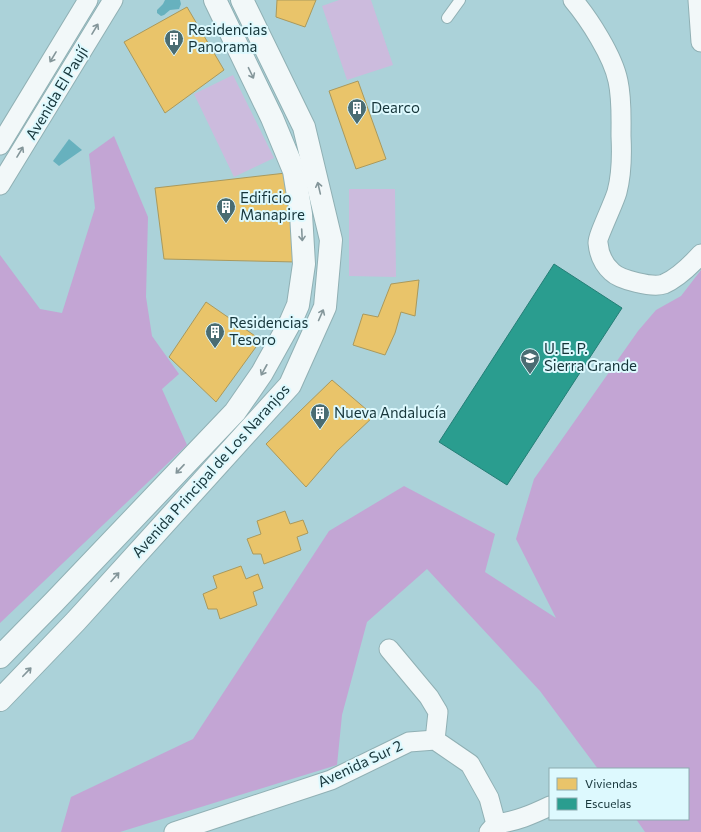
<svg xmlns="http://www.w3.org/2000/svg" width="701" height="832" viewBox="0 0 701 832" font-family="Commissioner,sans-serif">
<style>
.green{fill:#cbd}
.forest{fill:#c3a5d4}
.water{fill:#67b1be}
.homes{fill:#e9c46a;stroke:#aa995c}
.schools{fill:#2a9d8f;stroke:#247e76}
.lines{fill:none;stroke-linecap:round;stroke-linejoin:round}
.lane-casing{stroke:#90b0b4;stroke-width:12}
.street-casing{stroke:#90b0b4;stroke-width:21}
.secondary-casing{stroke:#90b0b4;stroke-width:24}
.lane{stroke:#f2f8f9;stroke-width:10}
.street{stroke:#f2f8f9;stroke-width:19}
.secondary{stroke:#f2f8f9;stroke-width:22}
.oneway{stroke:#84969a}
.labels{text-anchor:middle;stroke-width:4;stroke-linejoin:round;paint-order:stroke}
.poi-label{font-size:15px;fill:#16353a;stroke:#ddf9fe;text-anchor:start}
.street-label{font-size:15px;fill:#16353a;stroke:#ddf9fe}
</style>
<rect width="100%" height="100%" fill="#abd2d9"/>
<!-- green -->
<g class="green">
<polygon points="339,0 371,0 393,65 347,80 322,6"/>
<polygon points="233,75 274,158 234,177 194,94"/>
<polygon points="349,189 395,189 396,277 349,276"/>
</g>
<!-- forest -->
<g class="forest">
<polygon points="114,136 148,217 146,297 152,336 179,374 162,389 187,445 0,623 0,255 40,309 62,313 95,208 89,154"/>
<polygon points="701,270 701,832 645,832 636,819 688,819 688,769 598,769 540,691 427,569 367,622 342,715 337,765 120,832 61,832 71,797 193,739 329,531 404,486 495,534 485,572 556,618 516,539 534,479 638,331 656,310 681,296"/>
</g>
<!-- water -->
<g class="water">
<polygon points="165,0 180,0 181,4 179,9 170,10 164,15 161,16 157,13 157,10 163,4"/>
<polygon points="69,139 82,150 59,166 53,161"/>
</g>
<!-- homes -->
<g class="homes">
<polygon points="277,0 316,0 305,27 276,17"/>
<polygon points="187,7 224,70 165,113 124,42"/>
<polygon points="358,81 386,159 356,169 329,91"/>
<polygon points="286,173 296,262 164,259 155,188"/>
<polygon points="419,280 415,316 401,312 395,333 385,355 353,345 363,314 378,317 391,284"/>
<polygon points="206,302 261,340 216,402 169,357"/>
<polygon points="332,380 374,416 337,451 306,487 266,444"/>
<polygon points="285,511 290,524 303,520 308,533 297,537 301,550 264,564 261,554 253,554 247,539 261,534 257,521"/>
<polygon points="241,566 246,579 258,574 263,588 253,592 257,605 220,619 217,609 208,609 203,594 217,588 213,576"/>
</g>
<!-- schools -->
<polygon class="schools" points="554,264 622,308 507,485 439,442"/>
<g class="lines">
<defs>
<polyline id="lane" points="447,18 460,0"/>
<g id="street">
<path d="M 573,0 C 589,19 613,56 618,81 C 622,99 621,117 621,136 C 622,155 622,173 617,192 C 614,203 597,237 598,243 C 599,254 604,265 612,272 C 620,280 653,288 664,284 C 678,278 691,265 701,254"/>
<polyline points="698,0 701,42"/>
<polyline points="0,145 88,0"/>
<polyline points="0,185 113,0"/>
<polyline points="389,649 429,697 438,712 435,740"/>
<path d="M 496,824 C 517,821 531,815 550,806"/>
<polyline points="174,832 331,780 409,742 435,740 470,764 489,798 496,824 489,832"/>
</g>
<g id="secondary">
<polyline points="0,657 54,602 235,412 262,373 291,321 298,305 304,264 301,214 294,171 272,118 215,0"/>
<polyline points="0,700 76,621 290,385 325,307 331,240 304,127 242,0"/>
</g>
</defs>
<!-- lane casing -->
<use href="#lane" class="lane-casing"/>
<!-- street casing -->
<use href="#street" class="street-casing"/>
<!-- secondary casing -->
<use href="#secondary" class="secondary-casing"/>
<!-- lane -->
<use href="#lane" class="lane"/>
<!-- street -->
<use href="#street" class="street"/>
<!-- secondary -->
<use href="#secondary" class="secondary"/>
</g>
<!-- one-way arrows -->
<defs><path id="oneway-shaft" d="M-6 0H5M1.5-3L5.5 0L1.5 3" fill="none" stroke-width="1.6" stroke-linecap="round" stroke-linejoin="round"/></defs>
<g class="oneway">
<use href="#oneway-shaft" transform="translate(95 29) rotate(-59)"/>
<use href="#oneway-shaft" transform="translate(53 57) rotate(121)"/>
<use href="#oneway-shaft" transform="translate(251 73) rotate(64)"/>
<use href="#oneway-shaft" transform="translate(20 152) rotate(-59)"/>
<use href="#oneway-shaft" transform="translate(319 188) rotate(-103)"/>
<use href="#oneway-shaft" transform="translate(302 235) rotate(87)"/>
<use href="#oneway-shaft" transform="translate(321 315) rotate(-66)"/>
<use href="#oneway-shaft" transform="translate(264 370) rotate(119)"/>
<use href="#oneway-shaft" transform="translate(180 469) rotate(133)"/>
<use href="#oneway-shaft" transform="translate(115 577) rotate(-48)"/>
<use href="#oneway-shaft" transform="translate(27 672) rotate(-46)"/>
</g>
<!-- icons -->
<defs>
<symbol id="building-pin" viewBox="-11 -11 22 30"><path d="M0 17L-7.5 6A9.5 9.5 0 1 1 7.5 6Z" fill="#4a6c72" stroke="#ddf9fe"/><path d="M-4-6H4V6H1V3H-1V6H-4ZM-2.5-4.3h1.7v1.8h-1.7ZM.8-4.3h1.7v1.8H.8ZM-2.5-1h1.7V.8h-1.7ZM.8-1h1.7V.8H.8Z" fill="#fff"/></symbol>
<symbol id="school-pin" viewBox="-11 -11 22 30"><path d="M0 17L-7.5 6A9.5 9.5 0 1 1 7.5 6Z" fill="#4a6c72" stroke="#ddf9fe"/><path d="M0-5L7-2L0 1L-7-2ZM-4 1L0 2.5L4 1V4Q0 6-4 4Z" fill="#fff"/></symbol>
</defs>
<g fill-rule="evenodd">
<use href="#building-pin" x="163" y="28" width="22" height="30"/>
<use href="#building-pin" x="346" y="97" width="22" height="30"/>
<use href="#building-pin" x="215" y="196" width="22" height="30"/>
<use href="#building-pin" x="204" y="321" width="22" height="30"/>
<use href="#school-pin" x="519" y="347" width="22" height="30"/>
<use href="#building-pin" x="309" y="402" width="22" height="30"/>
</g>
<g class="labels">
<!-- poi labels -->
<g class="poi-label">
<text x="188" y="35">Residencias<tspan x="188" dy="17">Panorama</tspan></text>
<text x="371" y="113">Dearco</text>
<text x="240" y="203">Edificio<tspan x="240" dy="17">Manapire</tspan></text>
<text x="229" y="328">Residencias<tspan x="229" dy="17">Tesoro</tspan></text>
<text x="544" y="354">U. E. P.<tspan x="544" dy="17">Sierra Grande</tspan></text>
<text x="334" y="418">Nueva Andalucía</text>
</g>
<!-- street labels -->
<g class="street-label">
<text transform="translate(57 93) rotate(-59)" y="5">Avenida El Paují</text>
<text transform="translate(211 471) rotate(-48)" y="5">Avenida Principal de Los Naranjos</text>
<text transform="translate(360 764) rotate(-25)" y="5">Avenida Sur 2</text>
</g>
</g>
<!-- legend -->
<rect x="549" y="768" width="140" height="52" fill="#ddf9fe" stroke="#8dabb0"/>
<rect x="557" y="778" width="20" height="12" fill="#e9c46a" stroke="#8dabb0"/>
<text x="585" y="788" font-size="12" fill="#16353a">Viviendas</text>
<rect x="557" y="798" width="20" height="12" fill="#2a9d8f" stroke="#8dabb0"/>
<text x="585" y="808" font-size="12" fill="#16353a">Escuelas</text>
</svg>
